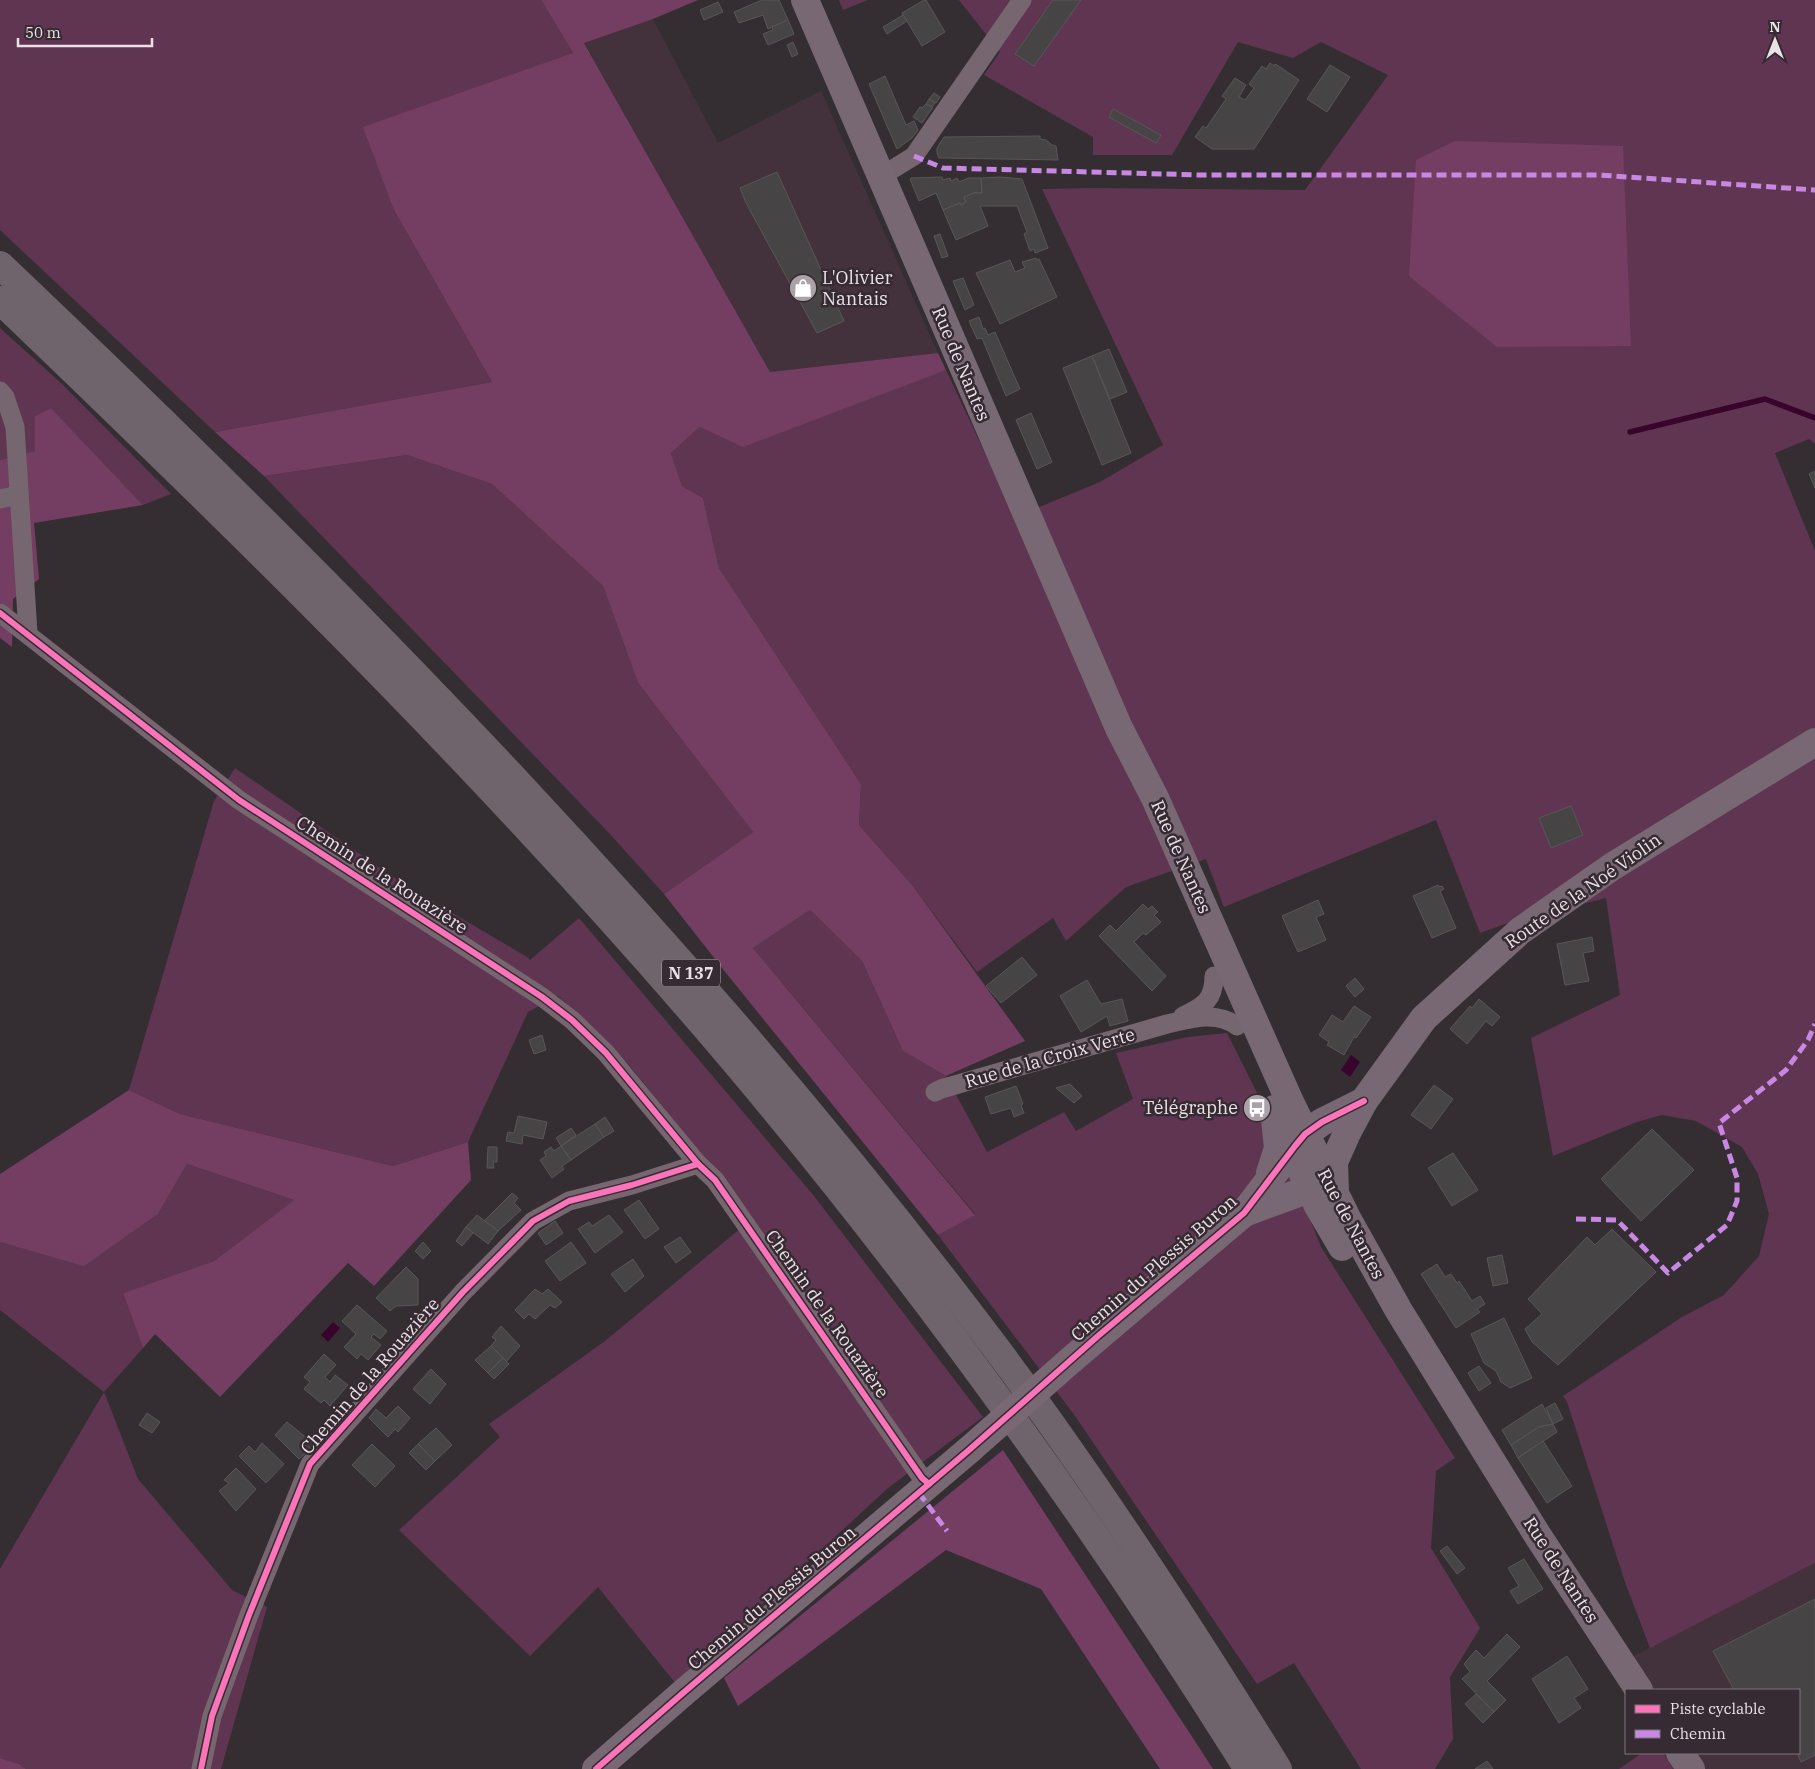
<svg xmlns="http://www.w3.org/2000/svg" width="1815" height="1769" viewBox="0 0 1815 1769" font-family="'IBM Plex Serif',serif">
<style>
.built{fill:#43323c}
.green{fill:#603552}
.forest{fill:#743e62}
.water{fill:#39042c}
.lines{fill:none;stroke-linecap:round;stroke-linejoin:round}
.stream{stroke:#39042c;stroke-width:5.5}
.building{fill:#464444;stroke:#585756}
.street{stroke:#75666f;stroke-width:19}
.secondary{stroke:#776873;stroke-width:28}
.highway{stroke:#70646c;stroke-width:28}
.secondary-bridge{stroke:#776873;stroke-width:28}
.quiet{stroke:#c787e3;stroke-width:5;stroke-dasharray:10 5;stroke-linecap:butt}
.cycleway-casing{stroke:#372b33;stroke-width:9}
.cycleway{stroke:#fb73b8;stroke-width:6}
.labels{text-anchor:middle;stroke-width:5;stroke-linejoin:round;paint-order:stroke}
.shield{fill:#372b33;stroke:#b4aab0;stroke-width:1}
.shield-label{font-size:16px;font-weight:bold;fill:#eae1e6}
.poi-label{font-size:18px;fill:#eae1e6;stroke:#372b33;text-anchor:start}
.street-label{font-size:18px;fill:#eae1e6;stroke:#372b33}
</style>
<rect width="100%" height="100%" fill="#342e32"/>
<!-- built -->
<g class="built">
<polygon points="653,19 718,143 821,91 938,353 770,372 584,42"/>
<polygon points="1815,1563 1815,1769 1673,1769 1663,1753 1799,1753 1799,1690 1626,1690 1612,1667"/>
</g>
<!-- green -->
<g class="green">
<polygon points="0,0 541,0 573,53 394,210 492,382 215,432 0,230"/>
<polygon points="839,0 868,0 843,10"/>
<polygon points="959,0 1815,0 1815,444 1809,439 1775,453 1815,551 1815,1563 1650,1648 1625,1582 1567,1402 1563,1396 1682,1317 1724,1295 1759,1256 1769,1214 1758,1174 1742,1147 1696,1121 1662,1115 1637,1122 1553,1156 1531,1038 1620,995 1606,898 1505,924 1480,933 1436,820 1224,907 1206,859 1126,887 1066,941 1053,918 977,972 913,886 859,825 861,784 719,568 703,498 682,486 671,453 700,427 934,374 946,370 1015,517 1100,482 1163,445 1042,189 1094,188 1305,190 1388,75 1321,42 1293,58 1238,42 1172,155 1093,155 1093,137 984,75 1000,52"/>
<polygon points="0,328 62,384 171,494 143,505 51,408 35,416 35,451 0,460"/>
<polygon points="407,455 492,484 603,586 638,683 753,832 664,894 609,833 264,476"/>
<polygon points="235,768 402,883 527,957 530,960 579,918 814,1196 983,1417 888,1488 676,1684 598,1587 530,1656 399,1530 500,1437 489,1424 605,1341 753,1218 629,1065 558,996 528,1012 468,1142 393,1166 180,1114 129,1090 214,801"/>
<polygon points="810,910 862,961 903,1051 946,1076 987,1152 1064,1112 1076,1131 1133,1099 1116,1053 1188,1037 1227,1033 1270,1119 1321,1247 1455,1458 1436,1471 1431,1548 1480,1628 1450,1677 1453,1739 1435,1769 1361,1769 1294,1663 1257,1684 1075,1416 938,1235 975,1214 753,948"/>
<polygon points="187,1164 294,1200 214,1261 123,1293 143,1348 104,1392 138,1479 232,1590 267,1607 221,1769 26,1769 19,1764 0,1758 0,1569 104,1392 0,1310 0,1242 84,1265 158,1214"/>
<polygon points="1642,1753 1663,1753 1673,1769 1619,1769"/>
</g>
<!-- forest -->
<g class="forest">
<polygon points="541,0 698,0 653,19 584,43 770,372 938,353 946,370 743,447 700,427 671,453 682,486 703,498 719,568 861,784 859,825 913,886 1025,1041 946,1076 903,1051 862,961 810,910 753,948 975,1215 938,1235 722,968 664,894 753,832 638,683 603,586 492,484 407,455 264,476 215,432 492,382 394,210 363,127 573,53"/>
<polygon points="1455,141 1623,146 1631,346 1497,347 1409,276 1416,160"/>
<polygon points="51,408 143,505 34,523 39,579 13,599 12,647 0,638 0,460 35,451 35,416"/>
<polygon points="129,1090 180,1114 393,1166 468,1142 471,1180 374,1286 348,1263 220,1397 155,1334 143,1348 123,1293 214,1261 294,1200 187,1164 158,1214 84,1266 0,1242 0,1174"/>
<polygon points="1003,1450 1189,1732 1213,1769 1160,1769 1041,1589 946,1550 738,1706 724,1678"/>
<polygon points="0,1758 19,1764 26,1769 0,1769"/>
</g>
<!-- water -->
<g class="water">
<polygon points="1351,1055 1360,1062 1350,1077 1341,1070"/>
<polygon points="333,1322 340,1328 328,1342 321,1335"/>
</g>
<g class="lines">
<!-- stream -->
<polyline class="stream" points="1630,432 1765,399 1815,418"/>
</g>
<!-- building -->
<g class="building">
<polygon points="762,0 779,0 788,20 768,29 763,15 739,23 734,12"/>
<polygon points="924,0 926,0 945,32 922,46 902,13"/>
<polygon points="1053,0 1081,0 1034,66 1015,54"/>
<polygon points="718,2 723,12 704,20 700,10"/>
<polygon points="903,15 907,21 887,34 883,27"/>
<polygon points="788,20 794,34 768,45 763,34 773,30 772,27"/>
<polygon points="793,42 798,54 792,57 787,45"/>
<polygon points="1270,63 1274,66 1275,64 1280,67 1299,80 1254,149 1212,149 1195,137 1203,126 1206,128 1226,99 1222,96 1235,78 1246,85 1239,97 1245,100 1254,88 1249,84 1262,66 1266,69"/>
<polygon points="1330,65 1350,77 1327,112 1307,99"/>
<polygon points="885,76 906,125 914,121 918,130 912,138 897,149 869,84"/>
<polygon points="934,93 940,97 936,103 929,99"/>
<polygon points="929,99 935,103 932,107 926,104"/>
<polygon points="926,104 933,107 922,123 913,117 920,107 922,108"/>
<polygon points="1113,109 1161,135 1156,143 1109,117"/>
<polygon points="1040,136 1040,139 1046,140 1052,145 1056,146 1058,160 943,158 939,158 937,153 937,148 944,137"/>
<polygon points="777,172 844,321 817,333 746,203 740,188"/>
<polygon points="942,177 943,180 950,178 951,181 957,178 959,182 968,178 981,178 982,193 974,193 964,197 966,202 961,205 960,203 943,210 936,193 919,201 910,179 911,178"/>
<polygon points="1000,177 1022,179 1048,248 1035,253 1034,249 1030,251 1024,234 1027,232 1017,206 980,206 988,226 956,240 943,210 960,203 961,205 966,202 964,197 974,193 982,193 981,178"/>
<polygon points="940,234 948,256 942,258 934,236"/>
<polygon points="1036,258 1037,260 1039,259 1057,297 1000,324 976,273 1010,260 1015,272 1025,268 1022,262"/>
<polygon points="963,278 974,305 965,310 953,281"/>
<polygon points="979,317 983,329 985,328 988,335 995,332 1020,389 1006,396 982,338 977,339 969,321"/>
<polygon points="1109,349 1127,392 1110,399 1092,356"/>
<polygon points="1092,356 1131,453 1102,465 1063,368"/>
<polygon points="1031,413 1052,462 1037,469 1016,420"/>
<polygon points="1815,471 1815,488 1809,474"/>
<polygon points="1571,806 1583,835 1551,848 1539,818"/>
<polygon points="1438,885 1439,887 1442,886 1444,889 1440,891 1456,928 1432,938 1413,896"/>
<polygon points="1318,900 1324,914 1316,917 1326,940 1298,952 1282,916"/>
<polygon points="1143,904 1148,909 1152,906 1158,912 1154,915 1161,922 1146,935 1143,933 1134,942 1166,976 1152,991 1099,936 1110,925 1116,931"/>
<polygon points="1592,937 1594,951 1583,953 1589,981 1565,985 1557,944"/>
<polygon points="1022,957 1037,975 1001,1003 986,986"/>
<polygon points="1355,978 1364,989 1355,997 1346,986"/>
<polygon points="1087,980 1101,1004 1122,999 1128,1021 1110,1026 1107,1016 1081,1032 1060,996"/>
<polygon points="1479,999 1500,1017 1492,1026 1486,1021 1467,1044 1450,1029 1470,1006 1472,1008"/>
<polygon points="1354,1006 1371,1017 1356,1038 1354,1037 1344,1055 1327,1045 1329,1042 1319,1035 1332,1015 1343,1022"/>
<polygon points="542,1035 546,1050 534,1054 529,1040"/>
<polygon points="1070,1084 1082,1096 1074,1103 1056,1088"/>
<polygon points="1434,1085 1453,1099 1431,1129 1411,1115"/>
<polygon points="1016,1086 1023,1104 1021,1105 1024,1113 1014,1117 1011,1108 991,1114 985,1097"/>
<polygon points="518,1116 547,1122 543,1139 523,1135 522,1144 506,1141 508,1132 514,1133"/>
<polygon points="605,1117 614,1131 604,1137 595,1124"/>
<polygon points="595,1124 604,1137 571,1160 561,1146"/>
<polygon points="571,1128 576,1135 561,1146 556,1138"/>
<polygon points="1652,1129 1694,1170 1641,1221 1601,1179"/>
<polygon points="561,1146 571,1160 562,1166 564,1169 552,1178 540,1160 546,1156 544,1152 551,1147 554,1151"/>
<polygon points="488,1147 497,1147 497,1162 493,1162 494,1168 487,1168"/>
<polygon points="1453,1153 1478,1190 1452,1206 1428,1168"/>
<polygon points="512,1193 518,1198 514,1203 521,1210 498,1231 484,1221"/>
<polygon points="639,1200 659,1229 645,1239 624,1210"/>
<polygon points="477,1215 498,1231 488,1244 466,1227"/>
<polygon points="609,1215 623,1232 595,1253 578,1229 589,1222 592,1226"/>
<polygon points="555,1221 563,1233 546,1245 538,1233"/>
<polygon points="466,1227 473,1233 462,1246 456,1241"/>
<polygon points="1612,1229 1656,1272 1558,1365 1532,1342 1525,1329 1542,1314 1528,1299 1587,1237 1595,1245"/>
<polygon points="680,1237 691,1252 676,1263 664,1247"/>
<polygon points="423,1242 431,1251 423,1259 415,1251"/>
<polygon points="571,1242 586,1263 560,1281 545,1261"/>
<polygon points="1502,1255 1508,1283 1493,1286 1487,1258"/>
<polygon points="633,1259 644,1276 625,1292 611,1274"/>
<polygon points="1437,1264 1445,1277 1451,1274 1457,1283 1459,1281 1472,1301 1480,1296 1485,1304 1477,1309 1480,1312 1456,1328 1421,1274"/>
<polygon points="406,1267 418,1279 418,1305 396,1306 390,1311 376,1298"/>
<polygon points="535,1289 542,1294 548,1289 562,1302 555,1308 550,1305 535,1319 529,1314 524,1319 515,1310"/>
<polygon points="357,1305 387,1331 380,1339 374,1334 371,1337 381,1345 368,1360 361,1354 357,1359 344,1347 356,1334 342,1321"/>
<polygon points="1504,1318 1532,1378 1510,1388 1501,1382 1496,1371 1484,1363 1471,1334"/>
<polygon points="501,1326 520,1346 506,1362 491,1346 496,1340 492,1337"/>
<polygon points="491,1346 503,1358 488,1373 475,1360"/>
<polygon points="324,1354 336,1365 325,1377 330,1382 335,1375 348,1385 330,1406 324,1400 321,1403 304,1389 310,1382 304,1377"/>
<polygon points="503,1358 509,1364 494,1379 488,1373"/>
<polygon points="1479,1366 1491,1383 1479,1391 1468,1373"/>
<polygon points="431,1369 446,1384 430,1404 413,1389"/>
<polygon points="1555,1403 1563,1419 1553,1424 1546,1408"/>
<polygon points="1542,1404 1553,1424 1539,1427 1511,1445 1502,1430"/>
<polygon points="398,1406 410,1418 398,1432 395,1429 388,1437 369,1418 376,1409 386,1418"/>
<polygon points="147,1413 160,1422 152,1433 139,1425"/>
<polygon points="287,1422 315,1445 299,1459 275,1435"/>
<polygon points="1553,1424 1557,1432 1518,1458 1511,1445 1539,1427"/>
<polygon points="436,1428 452,1445 435,1461 418,1444"/>
<polygon points="1543,1441 1572,1486 1547,1503 1518,1458"/>
<polygon points="262,1443 284,1464 266,1483 239,1456 249,1446 255,1452"/>
<polygon points="372,1444 395,1466 375,1487 352,1465"/>
<polygon points="418,1444 435,1461 426,1470 409,1453"/>
<polygon points="236,1468 256,1489 236,1511 219,1491 229,1483 224,1480"/>
<polygon points="1447,1546 1465,1568 1457,1574 1440,1551"/>
<polygon points="1524,1559 1543,1589 1518,1604 1510,1591 1519,1586 1508,1568"/>
<polygon points="1815,1599 1815,1755 1801,1762 1797,1753 1799,1753 1799,1690 1734,1690 1713,1651"/>
<polygon points="1507,1634 1520,1647 1487,1681 1506,1700 1494,1712 1462,1679 1470,1672 1464,1664 1476,1650 1484,1658"/>
<polygon points="1567,1656 1588,1689 1574,1698 1581,1708 1559,1723 1532,1679"/>
<polygon points="1476,1694 1494,1712 1483,1723 1465,1704"/>
<polygon points="1487,1761 1493,1769 1475,1769"/>
</g>
<g class="lines">
<!-- street -->
<g class="street">
<polyline points="880,177 914,156 1022,0"/>
<polyline points="0,391 5,397 15,427 28,633"/>
<polyline points="0,499 19,495"/>
<polyline points="0,613 239,800 542,997 572,1020 606,1053 698,1164 715,1180 922,1478 929,1484"/>
<path d="M 1183,1016 C 1204,1006 1214,1000 1214,976"/>
<path d="M 935,1092 L 941,1089 L 1167,1024 C 1190,1019 1216,1010 1237,1026"/>
<polyline points="201,1769 212,1716 249,1615 310,1464 463,1292 533,1221 569,1201 632,1185 698,1164"/>
</g>
<!-- secondary -->
<g class="secondary">
<polyline points="805,0 1119,728 1155,798 1290,1102 1347,1218 1399,1311 1538,1536 1639,1690"/>
<polyline points="1298,1163 1318,1206 1342,1247"/>
<polyline points="1270,1173 1278,1148 1274,1109"/>
<polyline points="1335,1192 1334,1162 1347,1133 1364,1101 1424,1018 1520,931 1613,866 1815,742"/>
<polyline points="1244,1213 1301,1192 1310,1187 1320,1173"/>
<polyline points="1071,1360 1244,1213 1295,1146 1305,1134 1322,1122 1364,1101"/>
<polyline points="1680,1753 1691,1769"/>
<polyline points="596,1769 683,1693 969,1450"/>
</g>
<!-- highway -->
<g class="highway">
<path d="M 0,265 C 356,603 700,954 996,1348 C 1097,1483 1189,1625 1278,1769"/>
<path d="M 0,300 C 255,544 507,792 735,1062 C 923,1285 1093,1522 1248,1769"/>
</g>
<!-- secondary-bridge -->
<polyline class="secondary-bridge" points="969,1450 1071,1360"/>
<!-- quiet -->
<g class="quiet">
<polyline points="914,156 943,168 1201,175 1599,175 1815,190"/>
<polyline points="1576,1219 1617,1220 1668,1273 1727,1225 1737,1201 1737,1178 1719,1123 1786,1070 1808,1040 1815,1024"/>
<polyline points="919,1493 947,1531"/>
</g>
<defs>
<g id="cycleway">
<polyline points="0,613 239,800 542,997 572,1020 606,1053 698,1164 715,1180 922,1478 929,1484"/>
<polyline points="201,1769 212,1716 249,1615 310,1464 463,1292 533,1221 569,1201 632,1185 698,1164"/>
<polyline points="596,1769 683,1693 969,1450 1098,1336 1244,1213 1295,1146 1305,1134 1322,1122 1364,1101"/>
</g>
</defs>
<!-- cycleway casing -->
<use href="#cycleway" class="cycleway-casing"/>
<!-- cycleway -->
<use href="#cycleway" class="cycleway"/>
</g>
<!-- icons -->
<defs>
<symbol id="shop-disc" viewBox="-11 -11 22 22"><circle r="9.5" fill="#aaa2a7" stroke="#372b33"/><path d="M-5-2.5h2.3a2.7 3.5 0 0 1 5.4 0H5L5.5 6h-11ZM-1.5-2.5h3a1.5 2.3 0 0 0-3 0Z" fill="#fff"/></symbol>
<symbol id="bus-disc" viewBox="-11 -11 22 22"><circle r="9.5" fill="#aaa2a7" stroke="#372b33"/><path d="M-5-6H5V4H4V6H2V4H-2V6H-4V4H-5ZM-3.5-4V0h7V-4ZM-3.5 1.2v1.5H-2V1.2ZM2 1.2v1.5H3.5V1.2Z" fill="#fff"/></symbol>
</defs>
<g fill-rule="evenodd">
<use href="#shop-disc" x="787" y="272" width="32" height="32"/>
<use href="#bus-disc" x="1241" y="1092" width="32" height="32"/>
</g>
<g class="labels">
<!-- shield labels -->
<rect class="shield" x="662" y="959.5" width="58" height="27" rx="4"/>
<g class="shield-label">
<text x="691" y="979">N 137</text>
</g>
<!-- poi labels -->
<g class="poi-label">
<text x="822" y="284">L'Olivier<tspan x="822" dy="21">Nantais</tspan></text>
<text x="1238" y="1114" text-anchor="end">Télégraphe</text>
</g>
<!-- street labels -->
<g class="street-label">
<text transform="translate(961 364) rotate(67)" y="6">Rue de Nantes</text>
<text transform="translate(1181 857) rotate(66)" y="6">Rue de Nantes</text>
<text transform="translate(382 875) rotate(33)" y="6">Chemin de la Rouazière</text>
<text transform="translate(1583 891) rotate(-35)" y="6">Route de la Noé Violin</text>
<text transform="translate(1050 1058) rotate(-16)" y="6">Rue de la Croix Verte</text>
<text transform="translate(1351 1224) rotate(62)" y="6">Rue de Nantes</text>
<text transform="translate(1154 1268) rotate(-41)" y="6">Chemin du Plessis Buron</text>
<text transform="translate(827 1314) rotate(55)" y="6">Chemin de la Rouazière</text>
<text transform="translate(370 1376) rotate(-49)" y="6">Chemin de la Rouazière</text>
<text transform="translate(1561 1570) rotate(57)" y="6">Rue de Nantes</text>
<text transform="translate(772 1598) rotate(-40)" y="6">Chemin du Plessis Buron</text>
</g>
</g>
<!-- legend -->
<rect x="1625" y="1689" width="175" height="65" fill="#372b33" stroke="#7f747b"/>
<rect x="1635" y="1705" width="25" height="8" fill="#fb73b8" stroke="#7f747b"/>
<text x="1670" y="1714" font-size="15" fill="#eae1e6">Piste cyclable</text>
<rect x="1635" y="1730" width="25" height="8" fill="#c787e3" stroke="#7f747b"/>
<text x="1670" y="1739" font-size="15" fill="#eae1e6">Chemin</text>
<!-- north arrow -->
<g transform="translate(1775 40)" stroke="#372b33" stroke-width="4" paint-order="stroke">
<path d="M0-4L9 19L0 12L-9 19Z" fill="#eae1e6"/>
<text y="-8" font-size="14" font-weight="bold" text-anchor="middle" fill="#eae1e6">N</text>
</g>
<!-- scale -->
<path d="M18 38v8h134v-8" fill="none" stroke="#eae1e6" stroke-width="2.5"/>
<text x="25" y="38" font-size="15" fill="#eae1e6" stroke="#372b33" stroke-width="4" paint-order="stroke">50 m</text>
</svg>
